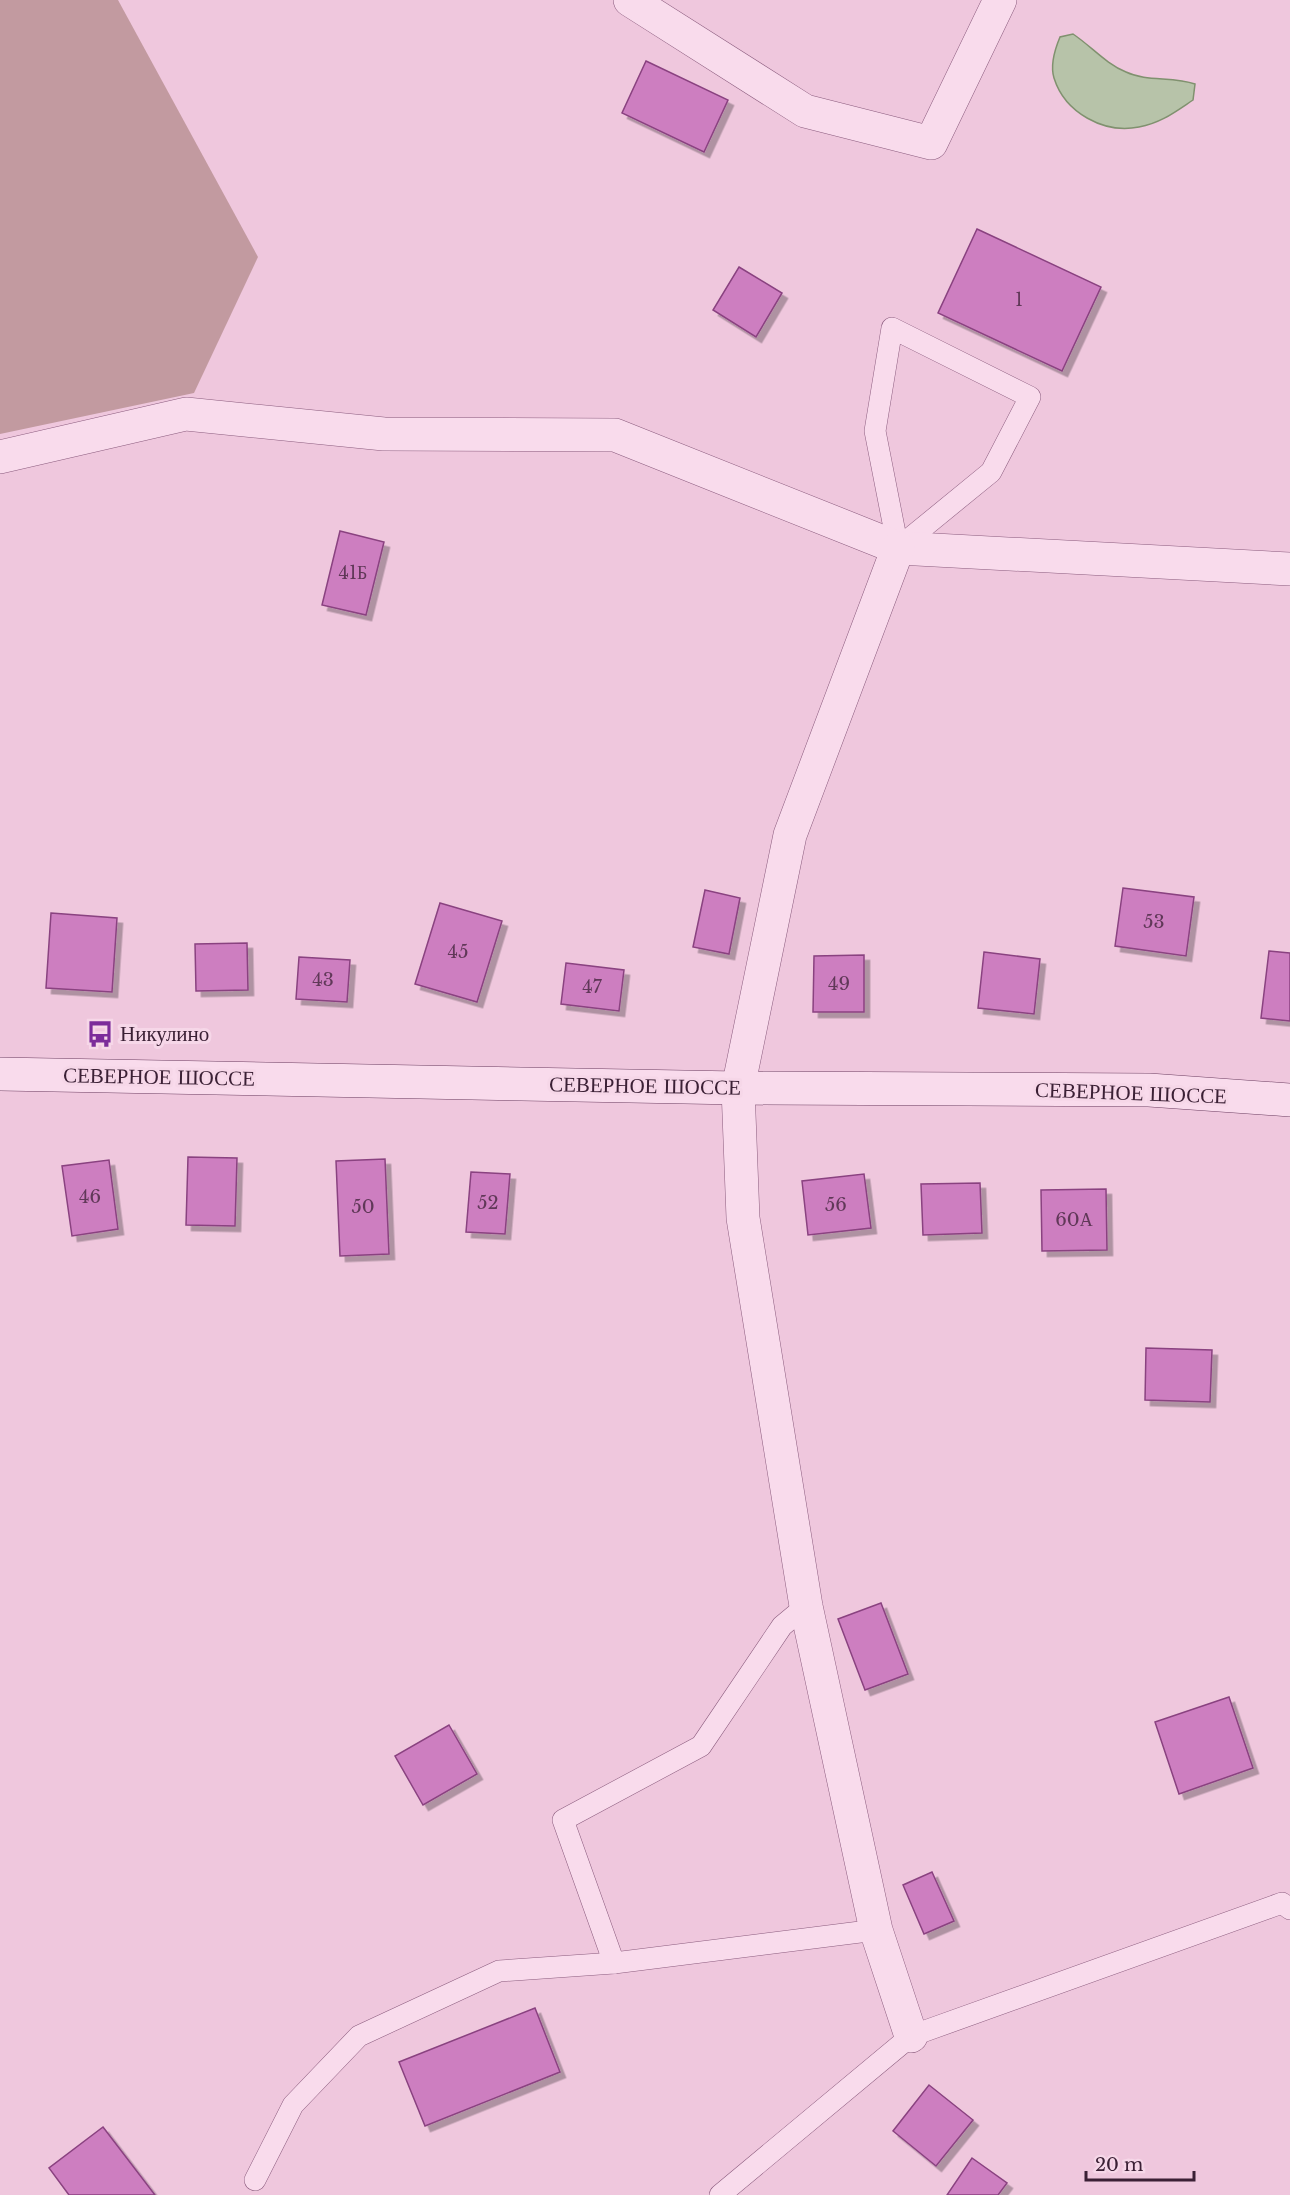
<svg xmlns="http://www.w3.org/2000/svg" width="1290" height="2195" viewBox="0 0 1290 2195" font-family="'Libre Baskerville',serif">
<style>
.cemetery{fill:#c29aa0}
.water{fill:#b7c3a9;stroke:#80916f;stroke-width:1.5}
.building{fill:#cd7ec0;stroke:#8a4280;stroke-width:1.5;filter:url(#shadow)}
.lines{fill:none;stroke-linecap:round;stroke-linejoin:round}
.service-casing{stroke:#8b5c7e;stroke-width:22}
.minor-casing{stroke:#8b5c7e;stroke-width:34}
.secondary-casing{stroke:#6d3f62;stroke-width:34}
.service{stroke:#f9dbec;stroke-width:21}
.minor{stroke:#f9dbec;stroke-width:33}
.secondary{stroke:#f9dbec;stroke-width:33}
.labels{text-anchor:middle;stroke-width:6;stroke-linejoin:round;paint-order:stroke}
.number-label{font-size:18px;fill:#603858}
.poi-label{font-size:21px;fill:#3b2035;stroke:#f6d7e8;text-anchor:start}
.street-label{font-size:21px;fill:#3b2035;stroke:#f6d7e8}
</style>
<defs>
<filter id="shadow"><feDropShadow dx="5.5" dy="5.5" stdDeviation="0" flood-color="#0004"/></filter>
</defs>
<rect width="100%" height="100%" fill="#efc7dd"/>
<!-- cemetery -->
<polygon class="cemetery" points="0,0 118,0 258,257 194,393 0,434"/>
<!-- water -->
<path class="water" d="M 1073,34 C 1091,46 1106,64 1126,72 C 1147,82 1173,76 1195,84 L 1193,100 C 1175,112 1161,123 1139,127 C 1104,134 1065,113 1054,78 C 1050,65 1055,49 1060,37 Z"/>
<!-- building -->
<g class="building">
<polygon points="646,61 728,100 704,152 622,113"/>
<polygon points="977,229 1101,287 1062,371 938,313"/>
<polygon points="739,267 782,293 756,337 713,310"/>
<polygon points="340,531 384,542 366,615 322,605"/>
<polygon points="1123,888 1194,897 1186,956 1115,946"/>
<polygon points="705,890 740,898 729,954 693,947"/>
<polygon points="440,903 502,921 477,1002 415,984"/>
<polygon points="51,913 117,918 112,992 46,988"/>
<polygon points="247,943 248,990 196,991 195,944"/>
<polygon points="1269,951 1290,953 1290,1021 1261,1018"/>
<polygon points="984,952 1040,959 1034,1014 978,1008"/>
<polygon points="864,955 864,1012 813,1012 814,956"/>
<polygon points="299,957 350,960 347,1002 296,999"/>
<polygon points="566,963 624,970 619,1011 561,1004"/>
<polygon points="188,1157 237,1158 235,1226 186,1225"/>
<polygon points="385,1159 389,1254 340,1256 336,1161"/>
<polygon points="109,1160 118,1229 72,1236 62,1166"/>
<polygon points="471,1172 510,1174 505,1234 466,1232"/>
<polygon points="864,1174 871,1228 808,1235 802,1181"/>
<polygon points="980,1183 982,1233 923,1235 921,1184"/>
<polygon points="1106,1189 1107,1250 1042,1251 1041,1190"/>
<polygon points="1146,1348 1212,1350 1210,1402 1145,1400"/>
<polygon points="881,1603 908,1674 865,1690 838,1619"/>
<polygon points="1229,1697 1253,1768 1179,1794 1155,1722"/>
<polygon points="449,1725 477,1774 423,1805 395,1756"/>
<polygon points="932,1872 954,1921 924,1934 903,1885"/>
<polygon points="535,2008 560,2072 425,2126 399,2062"/>
<polygon points="929,2085 973,2120 936,2166 893,2131"/>
<polygon points="103,2127 155,2195 69,2195 49,2168"/>
<polygon points="972,2158 1007,2183 998,2195 947,2195"/>
</g>
<g class="lines">
<defs>
<g id="service">
<polygon points="892,328 1030,397 991,472 898,548 875,431"/>
<polyline points="614,1963 563,1820 701,1746 782,1626 806,1606"/>
<polyline points="255,2180 293,2105 359,2036 499,1971 614,1963 876,1930"/>
<polyline points="720,2195 911,2036 1282,1903 1290,1909"/>
</g>
<g id="minor">
<polyline points="630,0 805,111 931,143 1000,0"/>
<polyline points="0,457 186,414 384,434 615,435 898,548 1290,569"/>
<polyline points="898,548 790,835 738,1088 743,1218 806,1606 876,1930 911,2036"/>
</g>
<polyline id="secondary" points="0,1074 738,1088 1149,1090 1290,1100"/>
</defs>
<!-- service casing -->
<use href="#service" class="service-casing"/>
<!-- minor casing -->
<use href="#minor" class="minor-casing"/>
<!-- secondary casing -->
<use href="#secondary" class="secondary-casing"/>
<!-- service -->
<use href="#service" class="service"/>
<!-- minor -->
<use href="#minor" class="minor"/>
<!-- secondary -->
<use href="#secondary" class="secondary"/>
</g>
<!-- icons -->
<defs>
<symbol id="bus-bare" viewBox="-9 -9 18 18"><path d="M-5-6H5V4H4V6H2V4H-2V6H-4V4H-5ZM-3.5-4V0h7V-4ZM-3.5 1.2v1.5H-2V1.2ZM2 1.2v1.5H3.5V1.2Z" fill="#7c2c9a" stroke="#f6d7e8" stroke-width="2.5" paint-order="stroke"/></symbol>
</defs>
<g fill-rule="evenodd">
<use href="#bus-bare" x="81" y="1015" width="38" height="38"/>
</g>
<g class="labels">
<!-- number labels -->
<g class="number-label">
<text x="1019" y="306">1</text>
<text x="353" y="579">41Б</text>
<text x="1154" y="928">53</text>
<text x="458" y="958">45</text>
<text x="323" y="986">43</text>
<text x="839" y="990">49</text>
<text x="592" y="993">47</text>
<text x="90" y="1203">46</text>
<text x="488" y="1209">52</text>
<text x="836" y="1211">56</text>
<text x="363" y="1213">50</text>
<text x="1074" y="1226">60А</text>
</g>
<!-- poi labels -->
<g class="poi-label">
<text x="120" y="1041">Никулино</text>
</g>
<!-- street labels -->
<g class="street-label">
<text transform="translate(159 1077) rotate(1)" y="7">СЕВЕРНОЕ ШОССЕ</text>
<text transform="translate(645 1086) rotate(1)" y="7">СЕВЕРНОЕ ШОССЕ</text>
<text transform="translate(1131 1093) rotate(2)" y="7">СЕВЕРНОЕ ШОССЕ</text>
</g>
</g>
<!-- scale -->
<path d="M1086 2171v9h108v-9" fill="none" stroke="#3b2035" stroke-width="3"/>
<text x="1095" y="2171" font-size="18" fill="#3b2035" stroke="#f6d7e8" stroke-width="4.5" paint-order="stroke">20 m</text>
</svg>
